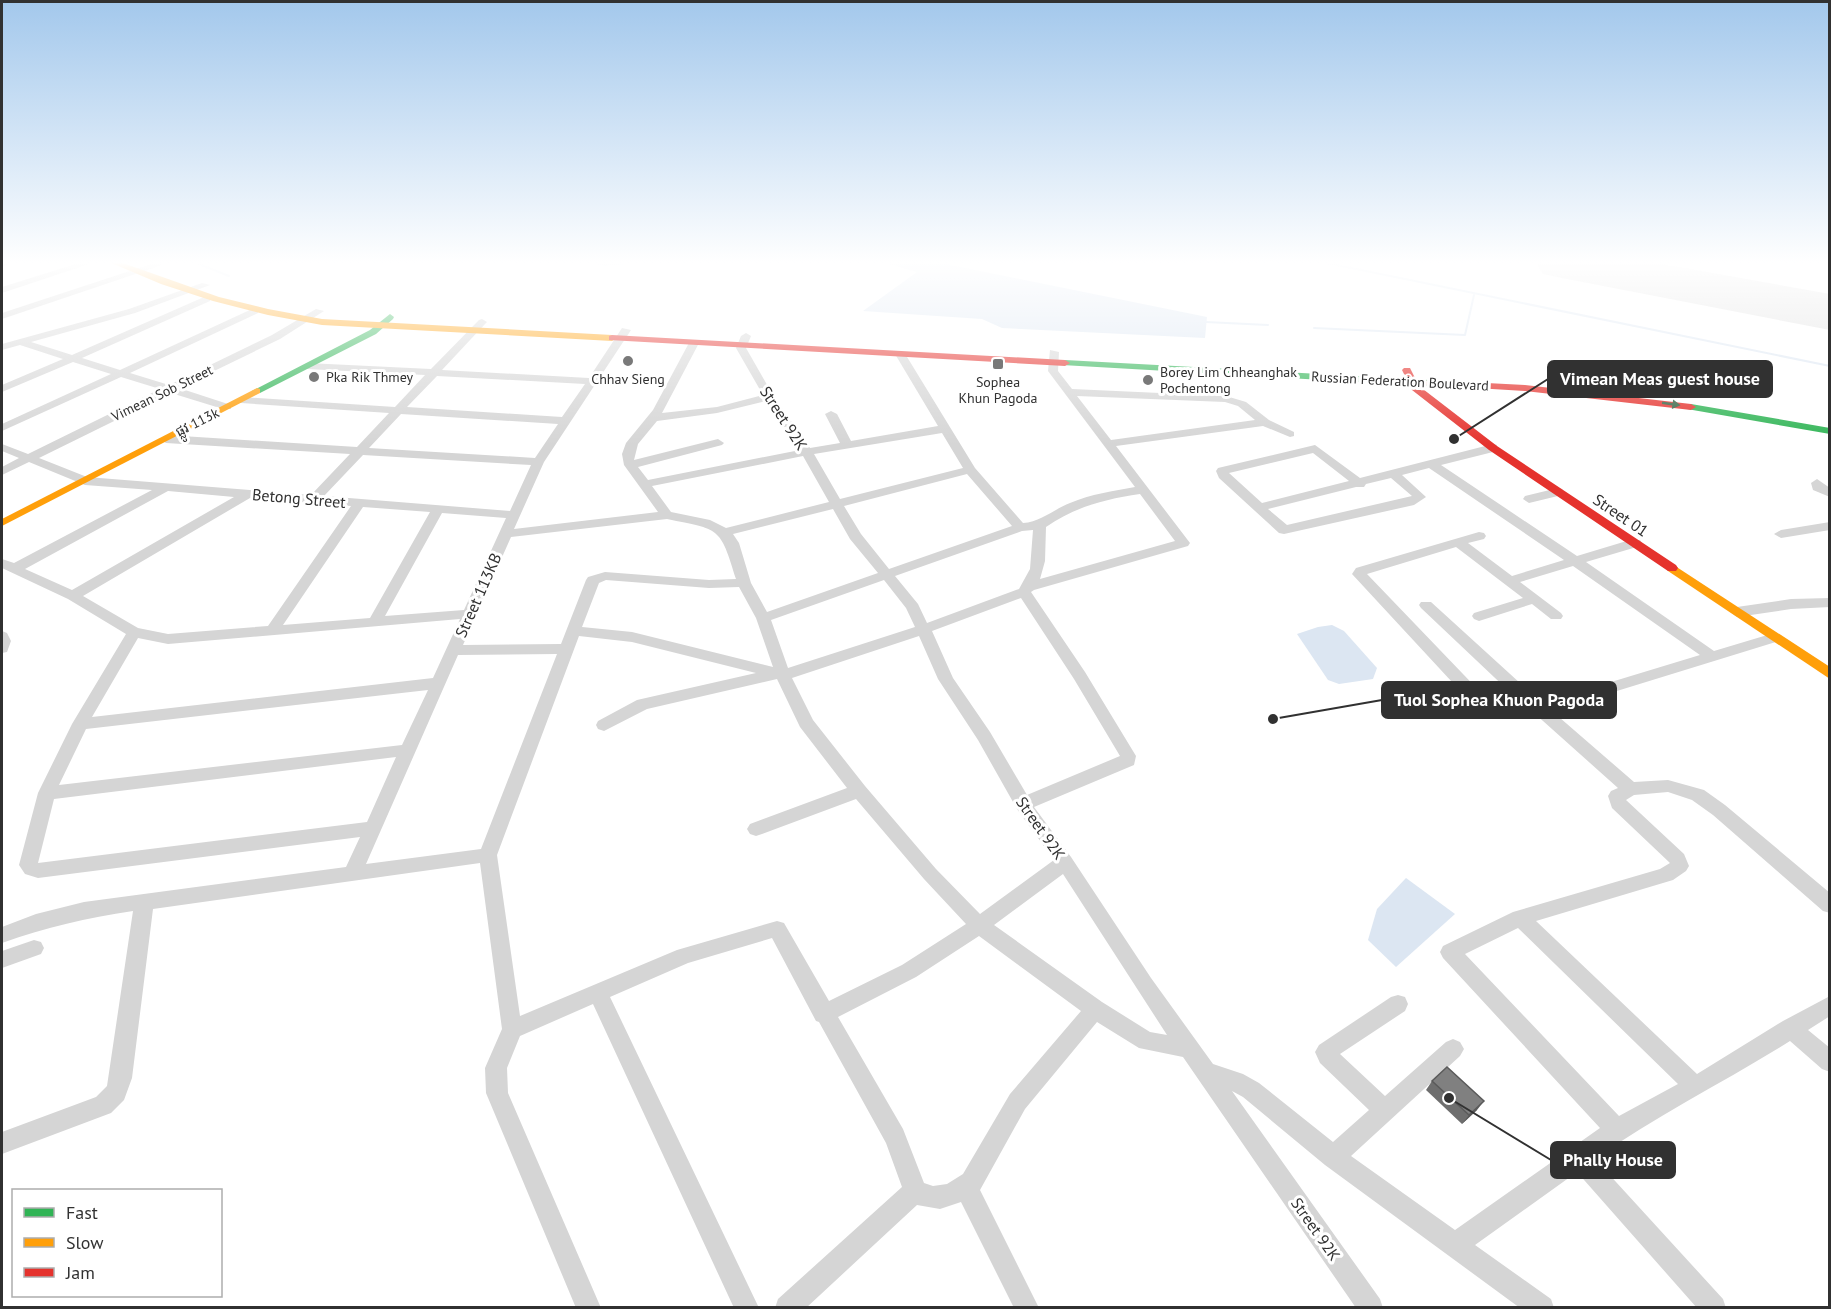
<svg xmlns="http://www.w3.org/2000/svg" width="1831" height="1309" viewBox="0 0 1831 1309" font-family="'PT Sans','Noto Sans Khmer',sans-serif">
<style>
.water{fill:#dce6f2}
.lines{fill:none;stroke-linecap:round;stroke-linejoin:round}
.stream{stroke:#dce6f2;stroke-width:2}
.runway{fill:#dedede;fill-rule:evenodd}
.street{fill:#d5d5d5;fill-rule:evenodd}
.fast{fill:#30b455;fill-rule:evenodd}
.slow{fill:#ff9f0a;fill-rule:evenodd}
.jam{fill:#e5322d;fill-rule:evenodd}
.wall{fill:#6e6e6e}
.shaded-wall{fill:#5a5a5a}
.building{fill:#808080;stroke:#5a5a5a;stroke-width:1.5}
.oneway{fill:#315f3e}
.poi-dot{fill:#797979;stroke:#fff;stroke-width:2}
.labels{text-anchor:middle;stroke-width:6;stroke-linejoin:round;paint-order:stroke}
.far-poi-label{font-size:14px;fill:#313131;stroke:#fff;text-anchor:start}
.far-street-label{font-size:14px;fill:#313131;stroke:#fff}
.street-label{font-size:16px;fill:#313131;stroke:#fff}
.leader{fill:none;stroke:#313131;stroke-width:2}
.callout-dot{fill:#313131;stroke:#fff;stroke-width:2}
.callout{fill:#313131;stroke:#313131;stroke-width:2}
.callout-label{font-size:18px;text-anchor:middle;font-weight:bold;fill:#fff}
</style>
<rect width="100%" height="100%" fill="#fff"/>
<!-- water -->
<g class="water">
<polygon points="881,262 936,262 1207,317 1205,338 1002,328 982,319 863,311 917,272"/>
<polygon points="1332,625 1344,631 1377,668 1373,679 1339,684 1328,680 1297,634 1318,627"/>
<polygon points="1406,878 1455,914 1396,967 1368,940 1377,909"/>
</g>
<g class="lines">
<!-- stream -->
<g class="stream">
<polyline points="194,262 229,276"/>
<polyline points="594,262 605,265 635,262"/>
<polyline points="1322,262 1830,366"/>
<polyline points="1206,322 1268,325"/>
<polyline points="1314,328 1465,335 1474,295"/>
</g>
<!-- runway -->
<polygon class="runway" points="1535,262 1651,262 1830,294 1830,330 1562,278 1543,274"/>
<!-- street -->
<g class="street">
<polygon points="2,262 13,262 2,267"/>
<polygon points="82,262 95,262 2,293 2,287"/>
<polygon points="154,263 162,265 2,319 2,313"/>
<path d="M 202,283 L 210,285 L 135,313 L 31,342 L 72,355 L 204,297 L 210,297 L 210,301 L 82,358 L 120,370 L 252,309 L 258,309 L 258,313 L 130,373 L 169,385 L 272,335 L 316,309 L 324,311 L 280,339 L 179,388 L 231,405 L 231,409 L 223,409 L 171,393 L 39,458 L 87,477 L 311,495 L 350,454 L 166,443 L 160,439 L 166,435 L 357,447 L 389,413 L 241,403 L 235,400 L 241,397 L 395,407 L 425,375 L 307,369 L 302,366 L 307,363 L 431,369 L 479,320 L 482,319 L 487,322 L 485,324 L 442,370 L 589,378 L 622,328 L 631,330 L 544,462 L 514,529 L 658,512 L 624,465 L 622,454 L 626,443 L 653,410 L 690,341 L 699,343 L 662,413 L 717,407 L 763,395 L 736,348 L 741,336 L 746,333 L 751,336 L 746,348 L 774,397 L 810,448 L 840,443 L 825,414 L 831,411 L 837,414 L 851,441 L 938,426 L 895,354 L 904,352 L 975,468 L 1023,523 C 1041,522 1054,509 1070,503 C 1091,494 1113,491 1135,487 L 1048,371 L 1050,350 L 1059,352 L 1058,371 L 1072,389 L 1226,396 L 1246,402 L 1269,420 L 1294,432 L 1294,436 L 1290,437 L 1263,426 L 1116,446 L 1190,543 L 1188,546 L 1034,590 L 1031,592 L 1085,672 L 1136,756 L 1134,765 L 1034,807 L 1071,857 L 1151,978 L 1213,1064 L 1243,1074 L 1259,1083 L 1333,1142 L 1369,1110 L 1320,1063 L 1315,1052 L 1319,1045 L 1391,997 L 1398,995 L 1405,997 L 1408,1004 L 1405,1011 L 1340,1054 L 1385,1096 L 1446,1042 L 1453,1039 L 1460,1042 L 1464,1049 L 1460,1056 L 1351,1156 L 1455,1230 L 1600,1128 L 1443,958 L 1440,952 L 1443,946 L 1513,912 L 1660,869 L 1670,863 L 1612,808 L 1608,796 L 1611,791 L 1618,788 L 1524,704 L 1483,711 L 1477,709 L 1352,574 L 1356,568 L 1479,532 L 1484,533 L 1486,536 L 1484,539 L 1468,543 L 1512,576 L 1564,560 L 1429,468 L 1402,475 L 1426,497 L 1414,505 L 1284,534 L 1279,533 L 1219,478 L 1216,471 L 1218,468 L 1315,445 L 1360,478 L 1493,444 L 1497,445 L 1497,451 L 1441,465 L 1577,556 L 1630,540 L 1640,540 L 1642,543 L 1640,546 L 1586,562 L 1714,651 L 1774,633 L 1781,638 L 1779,641 L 1552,711 L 1634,782 L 1668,780 L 1704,790 L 1725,805 L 1830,893 L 1830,913 L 1823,911 L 1713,815 L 1692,800 L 1668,792 L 1634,795 L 1626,800 L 1684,854 L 1689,866 L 1686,871 L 1673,880 L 1536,921 L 1697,1074 L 1783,1021 L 1830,996 L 1830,1016 L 1808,1030 L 1830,1048 L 1830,1072 L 1822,1069 L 1790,1041 C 1726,1081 1657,1115 1595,1159 L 1723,1299 L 1726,1308 L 1697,1308 L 1577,1172 L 1475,1245 L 1551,1299 L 1554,1308 L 1520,1308 L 1325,1165 L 1243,1097 L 1232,1091 L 1380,1299 L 1383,1308 L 1356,1308 L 1183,1057 L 1139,1048 L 1097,1022 L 1025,1109 L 980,1190 L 1039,1308 L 1014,1308 L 961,1202 L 940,1209 L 917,1205 L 806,1308 L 775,1308 L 778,1299 L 902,1187 L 886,1143 L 819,1022 L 816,1021 L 772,938 L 688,963 L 610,997 L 759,1308 L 734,1308 L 593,1004 L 520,1036 L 507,1068 L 508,1093 L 601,1308 L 576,1308 L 486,1093 L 485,1068 L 502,1029 L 480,863 L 153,909 L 132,1078 L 124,1100 L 111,1113 L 2,1154 L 2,1132 L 96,1097 L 107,1086 L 133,911 C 86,918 47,927 2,943 L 2,927 L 36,914 L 84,902 L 346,867 L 360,837 L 38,878 L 25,874 L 19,865 L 38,793 L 72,724 L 126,634 L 68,599 L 2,568 L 2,559 L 14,563 L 152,490 L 85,485 L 29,462 L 2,475 L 2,467 L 19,458 L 2,451 L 2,444 L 28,454 L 160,389 L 121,377 L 2,431 L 2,424 L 111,374 L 73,362 L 2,392 L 2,385 L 63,359 L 20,345 L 2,350 L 2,344 L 129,309 ZM 437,376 L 585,384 L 562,417 L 407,407 ZM 1077,396 L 1225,402 L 1238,406 L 1255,420 L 1111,440 ZM 766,401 L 800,450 L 648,480 L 638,467 L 722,445 L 724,443 L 718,439 L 634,460 L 638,444 L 657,421 L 717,413 ZM 401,414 L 558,424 L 535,458 L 369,448 ZM 942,433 L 963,468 L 840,499 L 814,454 ZM 1313,453 L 1349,481 L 1262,503 L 1229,473 ZM 363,455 L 531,465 L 510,511 L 324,496 ZM 803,456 L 829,502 L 726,528 L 710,520 L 671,512 L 652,486 ZM 967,474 L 1012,526 L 889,569 L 861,534 L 844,506 ZM 1391,478 L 1412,496 L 1287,525 L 1268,509 L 1356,487 L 1364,487 L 1366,484 ZM 168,491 L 234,497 L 72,590 L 25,569 ZM 1140,494 L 1175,541 L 1040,579 L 1045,561 L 1046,527 C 1075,507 1105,499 1140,494 ZM 250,498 L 351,506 L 268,626 L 168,634 L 138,628 L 83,596 ZM 363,507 L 430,512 L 370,618 L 283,625 ZM 833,509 L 850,539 L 878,573 L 767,612 L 751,583 L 739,543 L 733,534 ZM 442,513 L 506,518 L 464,610 L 385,616 ZM 667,519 C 720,530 720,526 736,579 L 709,580 L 605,572 L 588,577 L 586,580 L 561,644 L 463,645 L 511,537 ZM 1033,530 L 1030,569 L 1019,589 L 927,623 L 918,604 L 895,576 L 1022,531 ZM 1456,547 L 1523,598 L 1474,613 L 1472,616 L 1474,619 L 1479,621 L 1532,604 L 1551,619 L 1561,619 L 1563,616 L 1561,613 L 1520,582 L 1573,566 L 1700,655 L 1542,703 L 1431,602 L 1421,602 L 1419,605 L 1421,608 L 1513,695 L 1487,699 L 1367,574 ZM 606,580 L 709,588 L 739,587 L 756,618 L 773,667 L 632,632 L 582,627 L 599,583 ZM 884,580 L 906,608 L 915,627 L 788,668 L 771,620 ZM 1021,598 L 1074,679 L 1120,756 L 1027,795 L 990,732 L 953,678 L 932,631 ZM 460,619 L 433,678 L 92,717 L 138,638 L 168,644 ZM 579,636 L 632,642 L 756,673 L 637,700 L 598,721 L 596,725 L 598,729 L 604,731 L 647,709 L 777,679 L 800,727 L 847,788 L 750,824 L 747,829 L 750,834 L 756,836 L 762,834 L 856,799 L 924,879 L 966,924 L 902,965 L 829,1001 L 784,923 L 777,921 L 677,950 L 520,1016 L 497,855 ZM 919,636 L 938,679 L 978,740 L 1017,809 L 1054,860 L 980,914 L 936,869 L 865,786 L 813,720 L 792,678 ZM 557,654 L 481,849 L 366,864 L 458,655 ZM 428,690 L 402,745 L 59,785 L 86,729 ZM 396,757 L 367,822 L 38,863 L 54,799 ZM 1063,874 L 1167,1035 L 1150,1032 L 1102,1002 L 994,925 ZM 1518,928 L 1678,1084 L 1619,1116 L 1465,954 ZM 979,936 L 1081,1011 L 1010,1094 L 963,1174 L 947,1184 L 933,1186 L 924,1183 L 903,1129 L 838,1017 L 916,977 Z"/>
<polygon points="1817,479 1830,488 1830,497 1813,490 1811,483"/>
<polygon points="1558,488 1562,489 1564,492 1562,495 1529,503 1523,499 1525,496"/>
<polygon points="1830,522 1830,530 1781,538 1774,534 1781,530"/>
<polygon points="1830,598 1830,607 1791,609 1737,617 1730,612 1737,607 1791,599"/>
<polygon points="2,631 7,633 11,641 7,652 2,653"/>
<polygon points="34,940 41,942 44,948 41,954 2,968 2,951"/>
</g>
<!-- fast -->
<g class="fast">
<polygon points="390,314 394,317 393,319 376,334 260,393 252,391 370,330"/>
<polygon points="1065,360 1429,380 1434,383 1429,386 1062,365 1060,363"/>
<polygon points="1691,404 1830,428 1830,434 1687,409 1686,407"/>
</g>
<!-- slow -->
<g class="slow">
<polygon points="109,262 120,262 219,297 268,309 322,319 612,335 617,338 612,341 322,325 268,315 213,301 161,284"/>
<polygon points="257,388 260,389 260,393 2,526 2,519"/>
<polygon points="1672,564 1830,667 1830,679 1668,571 1666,568"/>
</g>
<!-- jam -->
<g class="jam">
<polygon points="612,335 1065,360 1070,363 1065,366 609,340 609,336"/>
<polygon points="1404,368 1410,368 1419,386 1497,446 1676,565 1678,568 1676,571 1668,571 1489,450 1412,390 1402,370"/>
<polygon points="1429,380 1525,385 1691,404 1696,407 1691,410 1525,391 1426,385 1426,381"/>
</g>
</g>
<!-- wall -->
<polygon class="wall" points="1432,1081 1477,1110 1462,1124 1426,1090"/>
<!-- shaded-wall -->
<polygon class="shaded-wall" points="1484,1101 1477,1110 1462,1124 1469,1115"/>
<!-- building -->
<polygon class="building" points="1447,1067 1484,1101 1469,1115 1432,1081"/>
<!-- one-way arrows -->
<defs><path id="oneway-solid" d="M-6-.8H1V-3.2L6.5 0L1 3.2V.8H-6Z" transform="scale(1.5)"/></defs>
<use class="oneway" href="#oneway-solid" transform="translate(1671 404) rotate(8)"/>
<!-- sky -->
<linearGradient id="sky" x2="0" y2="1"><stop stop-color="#a3c8ec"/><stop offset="0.59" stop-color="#fff"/><stop offset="1" stop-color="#fff" stop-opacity="0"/></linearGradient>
<rect width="1831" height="445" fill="url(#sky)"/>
<!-- markers -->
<g class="poi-dot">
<circle cx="628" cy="361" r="6"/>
<rect x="992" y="358" width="12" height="12" rx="3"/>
<circle cx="314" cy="377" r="6"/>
<circle cx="1148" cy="380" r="6"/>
</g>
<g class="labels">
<!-- far-poi labels -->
<g class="far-poi-label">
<text x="1160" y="377">Borey Lim Chheanghak<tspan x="1160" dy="16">Pochentong</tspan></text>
<text x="326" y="382">Pka Rik Thmey</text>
<text x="628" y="384" text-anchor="middle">Chhav Sieng</text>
<text x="998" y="387" text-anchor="middle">Sophea<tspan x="998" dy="16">Khun Pagoda</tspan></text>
</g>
<!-- far-street labels -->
<g class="far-street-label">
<text transform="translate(1400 381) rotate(3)" y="5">Russian Federation Boulevard</text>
<text transform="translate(162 393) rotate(-26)" y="5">Vimean Sob Street</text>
<text transform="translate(197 422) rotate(-27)" y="5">ផ្លូវ 113k</text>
</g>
<!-- street labels -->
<g class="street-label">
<text transform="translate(784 418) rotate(57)" y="6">Street 92K</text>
<text transform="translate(299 498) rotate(5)" y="6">Betong Street</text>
<text transform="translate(1621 515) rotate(34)" y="6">Street 01</text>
<text transform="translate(478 595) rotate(-66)" y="6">Street 113KB</text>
<text transform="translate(1041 828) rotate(55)" y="6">Street 92K</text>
<text transform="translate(1316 1229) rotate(55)" y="6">Street 92K</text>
</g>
</g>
<!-- callouts -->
<path class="leader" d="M1454 439L1548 379M1273 719L1382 700M1449 1098L1551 1160"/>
<g class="callout-dot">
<circle cx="1454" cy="439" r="6"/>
<circle cx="1273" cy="719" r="6"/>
<circle cx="1449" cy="1098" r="6"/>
</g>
<g class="callout">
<rect x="1548" y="361" width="224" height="36" rx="6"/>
<rect x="1382" y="682" width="234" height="36" rx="6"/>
<rect x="1551" y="1142" width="124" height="36" rx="6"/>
</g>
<g class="callout-label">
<text x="1660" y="385">Vimean Meas guest house</text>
<text x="1499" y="706">Tuol Sophea Khuon Pagoda</text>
<text x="1613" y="1166">Phally House</text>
</g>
<!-- border -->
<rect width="1831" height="1309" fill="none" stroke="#313131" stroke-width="6"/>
<!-- legend -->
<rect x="12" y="1189" width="210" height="108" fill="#ffffff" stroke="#adadad" stroke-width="1.5"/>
<rect x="24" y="1208" width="30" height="9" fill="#30b455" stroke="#adadad" stroke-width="1.5"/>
<text x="66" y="1219" font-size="18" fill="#313131">Fast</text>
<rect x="24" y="1238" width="30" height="9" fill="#ff9f0a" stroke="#adadad" stroke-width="1.5"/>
<text x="66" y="1249" font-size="18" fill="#313131">Slow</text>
<rect x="24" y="1268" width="30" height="9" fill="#e5322d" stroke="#adadad" stroke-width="1.5"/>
<text x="66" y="1279" font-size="18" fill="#313131">Jam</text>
</svg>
